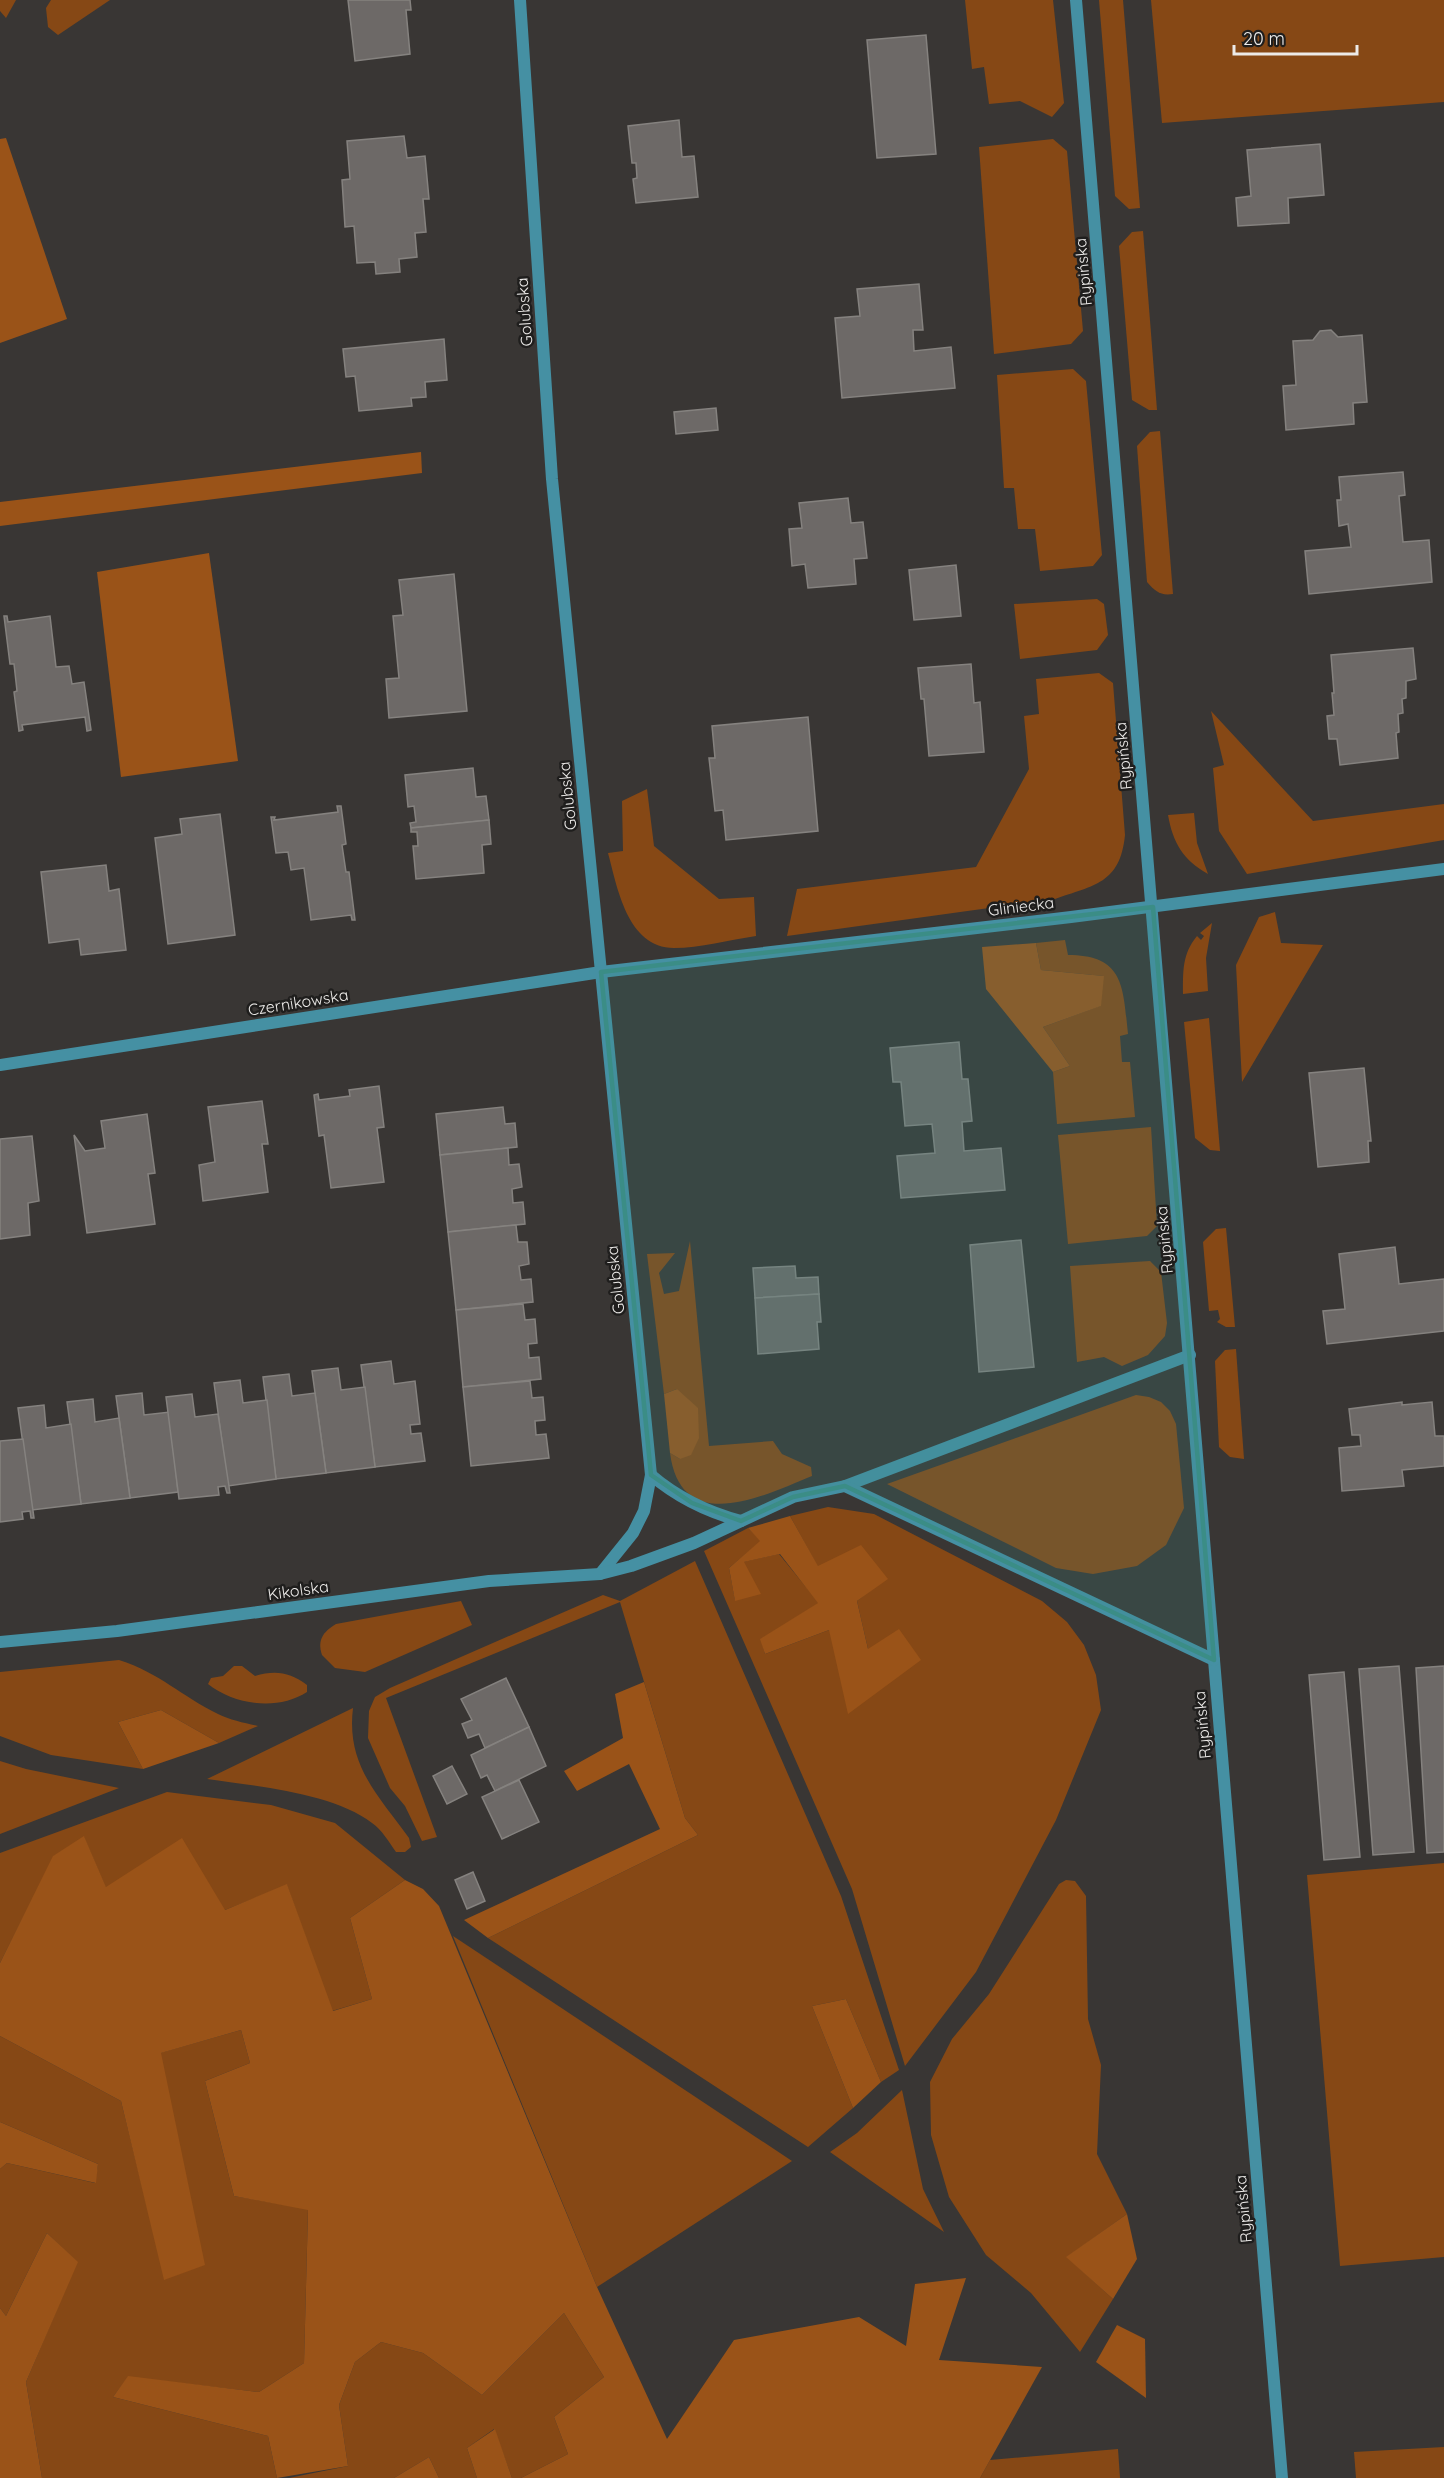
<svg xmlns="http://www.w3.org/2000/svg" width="1444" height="2478" viewBox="0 0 1444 2478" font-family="Quicksand,sans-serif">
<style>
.green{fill:#864815}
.forest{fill:#9a5318}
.building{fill:#6d6967;stroke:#85827f;stroke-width:1.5}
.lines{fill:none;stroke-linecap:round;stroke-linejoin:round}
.service{stroke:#4590a3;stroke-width:12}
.minor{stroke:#4590a3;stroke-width:12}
.marked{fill:#3b8d86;fill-opacity:0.2;stroke:#3b8d86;stroke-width:4.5;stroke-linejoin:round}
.labels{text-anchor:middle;stroke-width:5;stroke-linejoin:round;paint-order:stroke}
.street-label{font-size:16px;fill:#eceae8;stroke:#1f1e1d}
</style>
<rect width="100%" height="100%" fill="#393634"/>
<!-- green -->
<g class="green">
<polygon points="0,0 16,0 6,18 0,11"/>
<polygon points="51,0 110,0 58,35 48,27 46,8"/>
<polygon points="965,0 1053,0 1064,103 1052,117 1020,101 989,104 984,67 972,69"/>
<polygon points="1099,0 1123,0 1140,208 1129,209 1115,196"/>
<polygon points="1151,0 1444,0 1444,102 1162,123"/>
<polygon points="1053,139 1067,151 1083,331 1071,344 994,354 979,147"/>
<polygon points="1143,231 1157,410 1149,410 1132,400 1119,246 1132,232"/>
<polygon points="1073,369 1086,381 1102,555 1093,566 1040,571 1035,529 1018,529 1014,488 1004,488 997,375"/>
<path d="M 1160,431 L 1173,594 C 1160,596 1155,591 1147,582 L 1137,446 L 1150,432 Z"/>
<polygon points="1097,599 1104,604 1108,635 1097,650 1020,659 1014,604"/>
<path d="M 1099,673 L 1113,683 L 1125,835 C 1120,884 1094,885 1055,899 L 787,936 L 797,889 L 976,867 L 1029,769 L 1024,716 L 1039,714 L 1036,679 Z"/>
<polygon points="1211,711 1313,821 1444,804 1444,840 1247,874 1219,831 1213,768 1224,765"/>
<path d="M 647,789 L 654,846 L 719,899 L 754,897 L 756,936 C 729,940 700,948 674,948 C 627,948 617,886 608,853 L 623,851 L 622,801 Z"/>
<path d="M 1194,813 L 1197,843 L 1208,874 C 1183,860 1173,843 1168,815 Z"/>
<polygon points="1275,912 1281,943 1323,945 1242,1082 1236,965 1259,917"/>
<path d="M 1212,923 L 1206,958 L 1208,991 L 1183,994 C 1183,972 1182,954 1197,936 L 1201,940 L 1204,936 L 1200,933 Z"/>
<path d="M 1065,940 L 1068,955 C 1125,955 1123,988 1128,1034 L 1120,1036 L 1122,1062 L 1130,1062 L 1135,1117 L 1057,1124 L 1053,1072 L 1070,1066 L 1043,1027 L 1100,1006 L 1103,976 L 1041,970 L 1036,943 Z"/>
<polygon points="1209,1018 1220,1151 1210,1150 1195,1138 1184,1022"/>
<polygon points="1151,1127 1157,1226 1147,1236 1068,1244 1058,1135"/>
<polygon points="1226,1228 1235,1327 1226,1327 1217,1322 1220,1319 1218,1310 1209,1311 1203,1242 1216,1229"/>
<path d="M 690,1241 L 709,1446 L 773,1441 L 782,1454 L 811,1467 L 812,1476 C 763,1496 681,1537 670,1453 L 680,1459 L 677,1389 L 664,1394 L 647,1254 L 675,1253 L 659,1273 L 664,1294 L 679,1291 Z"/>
<polygon points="1150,1261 1161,1272 1167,1323 1165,1336 1148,1355 1122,1366 1104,1357 1077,1362 1070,1266"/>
<polygon points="1236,1349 1244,1459 1230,1457 1219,1447 1215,1361 1225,1350"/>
<polygon points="1136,1395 1149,1397 1161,1402 1170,1411 1176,1424 1184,1508 1166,1545 1137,1566 1093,1574 1056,1568 887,1484"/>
<polygon points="828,1507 874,1514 1042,1601 1067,1622 1084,1645 1096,1675 1101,1710 1056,1820 976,1972 905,2066 852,1889 704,1551 748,1528 761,1541 729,1568 735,1600 743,1562 779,1554 819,1603 761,1639 765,1654 829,1630 868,1649 857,1601 887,1578 818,1567 790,1516"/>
<polygon points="695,1561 841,1896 899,2070 881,2082 846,1999 812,2006 853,2108 808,2147 488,1938 698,1835 685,1818 620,1602 386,1698 437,1837 422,1841 405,1806 390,1788 368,1738 369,1711 375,1697 390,1688 603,1595 620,1601"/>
<path d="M 461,1601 L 472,1625 L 365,1672 L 335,1668 L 322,1655 C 317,1640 323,1632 336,1624 Z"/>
<path d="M 119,1660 C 160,1673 181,1696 218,1714 C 230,1720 245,1723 258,1726 L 219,1743 L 161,1710 L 118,1722 L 143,1769 L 51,1755 L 0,1736 L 0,1672 Z"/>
<path d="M 234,1666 L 242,1666 L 255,1676 C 275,1670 290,1672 307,1685 L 307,1692 C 278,1711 234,1705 208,1684 L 211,1678 L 223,1676 Z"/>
<path d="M 353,1708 C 346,1765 378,1795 409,1838 L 411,1847 L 405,1852 L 396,1852 C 389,1842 382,1830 372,1823 C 333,1793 255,1786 207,1779 Z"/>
<polygon points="0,1761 26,1769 119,1788 0,1834"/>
<polygon points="167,1792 271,1805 335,1823 405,1880 350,1918 372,1999 332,2011 287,1885 225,1910 106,1888 84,1837 54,1856 0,1963 0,1853"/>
<polygon points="1444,1863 1444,2257 1340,2266 1307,1875"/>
<polygon points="1066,1880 1075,1881 1086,1896 1088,2019 1101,2065 1097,2154 1127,2214 1067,2257 1113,2299 1080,2352 1031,2293 986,2255 949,2197 931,2135 930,2082 952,2039 989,1994 1059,1884"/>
<polygon points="453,1936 792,2161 597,2287"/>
<polygon points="241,2030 250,2063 205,2081 234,2196 308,2209 304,2363 259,2392 128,2377 113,2397 268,2436 277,2478 42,2478 26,2382 77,2262 47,2233 6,2316 0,2308 0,2169 7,2163 95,2183 98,2164 0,2122 0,2036 121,2101 165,2279 204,2264 160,2053"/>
<polygon points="902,2090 923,2189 944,2232 830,2152 857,2133"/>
<polygon points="564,2313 604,2377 554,2417 568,2454 521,2478 512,2478 494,2429 467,2448 477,2478 439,2478 429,2457 394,2478 289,2478 348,2466 339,2405 355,2362 381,2342 423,2353 482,2395"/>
<polygon points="1444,2447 1444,2478 1356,2478 1354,2452"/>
<polygon points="1118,2449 1120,2478 980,2478 990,2460"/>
</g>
<!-- forest -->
<g class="forest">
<polygon points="6,138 67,319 0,343 0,139"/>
<polygon points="421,452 422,473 0,526 0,502"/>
<polygon points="209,553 238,761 121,777 97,572"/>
<polygon points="1036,943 1041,970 1104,976 1101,1006 1043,1027 1070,1066 1053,1072 986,989 982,947"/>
<polygon points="677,1389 698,1408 699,1438 691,1455 680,1459 670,1453 664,1394"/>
<polygon points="790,1516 818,1566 861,1545 888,1579 857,1601 868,1649 899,1629 921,1660 848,1714 829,1630 765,1654 760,1639 818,1603 780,1554 744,1562 761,1594 735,1601 729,1568 760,1541 748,1528"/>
<polygon points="644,1682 685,1818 698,1835 488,1938 464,1920 660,1829 629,1764 577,1791 564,1771 623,1738 615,1694"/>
<polygon points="161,1710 219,1743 143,1769 118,1722"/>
<polygon points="84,1836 106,1887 182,1838 225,1910 287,1884 333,2011 372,1999 350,1918 405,1880 423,1889 439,1906 597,2287 667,2439 734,2340 859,2317 906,2346 915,2284 966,2278 939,2360 1042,2367 980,2478 521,2478 568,2454 554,2417 604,2377 564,2313 482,2395 423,2353 381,2342 355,2362 339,2405 348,2466 277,2478 268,2436 113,2397 128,2376 259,2392 304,2363 308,2210 234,2196 205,2081 250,2063 241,2030 161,2053 205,2265 164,2280 121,2101 0,2036 0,1963 53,1856"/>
<polygon points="846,1999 881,2082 853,2108 812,2006"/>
<polygon points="0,2122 98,2164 96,2183 7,2163 0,2169"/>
<polygon points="1127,2214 1137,2259 1113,2299 1066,2257"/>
<polygon points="47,2233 78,2262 26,2382 42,2478 0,2478 0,2308 6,2316"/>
<polygon points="1117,2325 1145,2339 1146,2398 1096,2362"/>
<polygon points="495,2429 512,2478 477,2478 467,2448"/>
<polygon points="429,2457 439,2478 394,2478"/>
</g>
<!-- building -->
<g class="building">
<polygon points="348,0 410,0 411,10 406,10 410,54 355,61"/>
<polygon points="926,35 936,154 877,158 867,40"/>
<polygon points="679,120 682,157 694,156 698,197 636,203 633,179 637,178 636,163 632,163 628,126"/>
<polygon points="404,136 407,158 425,156 429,199 423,199 426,232 415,233 417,257 399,259 400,272 376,274 375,262 357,263 354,226 345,227 342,180 350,179 347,141"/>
<polygon points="1320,144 1324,195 1288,198 1289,223 1238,226 1236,198 1251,196 1247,150"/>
<polygon points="919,284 923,330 913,330 914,351 951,347 955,388 842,398 835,318 860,316 857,289"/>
<polygon points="1331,330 1338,337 1362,335 1367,402 1353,403 1354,424 1286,430 1283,386 1296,385 1293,341 1313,340 1320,331"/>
<polygon points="444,339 447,380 425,382 426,397 411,398 412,406 359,411 355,376 346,377 343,349"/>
<polygon points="716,408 718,430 676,434 674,412"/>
<polygon points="1403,472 1405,495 1399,496 1403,542 1429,540 1432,582 1309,594 1305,551 1351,547 1348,524 1339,526 1337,500 1341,500 1339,477"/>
<polygon points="848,498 851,523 863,522 867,558 854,559 856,584 808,588 805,564 792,566 789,529 802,528 799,503"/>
<polygon points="956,565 961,616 914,620 909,570"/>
<polygon points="454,574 467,711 389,718 386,679 399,678 393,616 403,615 399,580"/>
<polygon points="4,616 7,616 8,622 50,616 56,667 69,666 72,684 84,682 91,730 87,731 85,717 22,725 23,730 19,731 14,692 17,691 14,664 10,664"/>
<polygon points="1413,648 1416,679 1406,681 1406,698 1402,699 1403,713 1398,714 1399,732 1396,733 1398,758 1340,765 1337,739 1329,739 1327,716 1334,715 1332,693 1334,693 1331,655"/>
<polygon points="971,664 974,703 980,702 984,752 929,756 924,699 921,699 918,668"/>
<polygon points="808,717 818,831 726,840 723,810 715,811 709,758 715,758 712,726"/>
<polygon points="473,768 476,797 486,796 489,820 411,828 410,823 416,822 414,806 408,807 405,775"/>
<polygon points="337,806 341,806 346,844 342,845 346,872 349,872 355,920 352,920 351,915 311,920 304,868 291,870 288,852 276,853 271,817 275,817 274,820 338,812"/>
<polygon points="220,814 235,935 168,944 155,838 182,834 180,819"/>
<polygon points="489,820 491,844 482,845 484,873 416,879 413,846 418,846 417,832 411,832 411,828"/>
<polygon points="106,865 109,891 119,889 126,950 81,955 79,939 49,943 41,872"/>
<polygon points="959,1042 962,1079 968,1079 972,1121 962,1122 964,1151 1001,1148 1005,1190 901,1198 897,1156 935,1153 932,1124 905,1126 901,1082 893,1082 890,1048"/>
<polygon points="1364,1068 1371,1141 1368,1141 1369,1162 1318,1167 1309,1073"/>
<polygon points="379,1086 384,1127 377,1128 384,1182 331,1188 324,1135 319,1136 314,1095 318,1094 319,1100 350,1096 349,1090"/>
<polygon points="262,1101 268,1144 262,1144 268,1192 203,1201 199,1165 215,1162 208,1107"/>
<polygon points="503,1107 505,1124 515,1123 517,1147 440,1155 436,1114"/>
<polygon points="147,1114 155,1173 148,1174 155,1224 87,1233 74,1135 85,1151 105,1148 101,1121"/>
<polygon points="32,1136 39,1201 28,1203 30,1235 0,1239 0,1139"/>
<polygon points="508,1148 509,1165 519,1164 522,1187 512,1189 513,1203 523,1202 525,1224 448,1232 440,1155"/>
<polygon points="516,1225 518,1242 527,1242 529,1264 519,1266 521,1280 531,1279 533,1302 456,1310 448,1232"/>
<polygon points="1021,1240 1034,1367 979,1372 970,1245"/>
<polygon points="1395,1247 1399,1284 1444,1279 1444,1331 1327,1344 1323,1311 1345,1309 1339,1254"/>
<polygon points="795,1266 796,1278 818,1277 819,1294 755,1298 753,1268"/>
<polygon points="819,1294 821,1322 817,1322 819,1349 758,1354 755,1298"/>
<polygon points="523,1304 525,1320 535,1319 537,1343 528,1344 529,1358 539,1357 541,1379 463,1387 456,1310"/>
<polygon points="391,1361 394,1384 415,1381 420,1424 410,1425 411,1434 421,1433 425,1461 375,1467 361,1365"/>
<polygon points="338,1368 341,1390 365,1387 375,1467 326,1473 312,1371"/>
<polygon points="289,1374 292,1396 315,1393 326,1473 276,1479 263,1377"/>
<polygon points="240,1380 243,1403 267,1400 276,1479 228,1486 214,1383"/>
<polygon points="530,1381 532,1398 543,1397 545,1420 535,1421 536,1435 546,1434 549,1458 471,1466 463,1387"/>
<polygon points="142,1393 144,1415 170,1412 178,1492 130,1498 116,1396"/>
<polygon points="192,1394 195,1417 218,1414 230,1493 227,1493 225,1486 218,1487 219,1495 179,1499 166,1397"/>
<polygon points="93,1399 95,1422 119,1418 130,1498 81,1504 67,1402"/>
<polygon points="1402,1402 1402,1405 1432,1402 1435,1436 1444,1436 1444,1466 1402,1470 1404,1486 1342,1491 1339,1448 1361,1446 1360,1435 1352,1435 1349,1409"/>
<polygon points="44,1405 46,1428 71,1424 81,1504 32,1510 18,1408"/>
<polygon points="23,1439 34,1518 31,1518 30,1511 22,1512 23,1519 0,1522 0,1441"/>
<polygon points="1399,1666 1414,1852 1373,1855 1359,1669"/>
<polygon points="1444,1666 1444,1852 1427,1853 1416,1668"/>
<polygon points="1344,1672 1360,1857 1324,1860 1309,1675"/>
<polygon points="506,1678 529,1727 485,1748 479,1734 468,1738 462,1724 472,1720 461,1699"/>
<polygon points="529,1727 546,1766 495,1791 487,1775 481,1778 471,1755"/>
<polygon points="452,1766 467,1794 447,1804 433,1776"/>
<polygon points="519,1780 539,1822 502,1839 482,1797"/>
<polygon points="473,1872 485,1901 467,1909 455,1880"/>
</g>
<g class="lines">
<!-- service -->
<polyline class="service" points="845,1486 1190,1355"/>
<!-- minor -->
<g class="minor">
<polyline points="520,0 552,479 651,1475 644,1511 633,1533 600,1574"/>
<polyline points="1076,0 1282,2478"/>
<polyline points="0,1065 601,972 1071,917 1444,869"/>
<path d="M 651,1475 C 678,1498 707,1512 741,1521"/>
<polyline points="0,1642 117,1631 489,1581 600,1574 631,1566 694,1543 793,1497 845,1486 1214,1660"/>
</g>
</g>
<!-- marked area -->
<path class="marked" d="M 1153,907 L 1214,1660 L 845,1486 L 793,1497 L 741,1521 L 692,1503 L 651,1475 L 601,972 Z"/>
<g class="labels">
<!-- street labels -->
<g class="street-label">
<text transform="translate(1083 272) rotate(-95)" y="6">Rypińska</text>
<text transform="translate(524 312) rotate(-94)" y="6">Golubska</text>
<text transform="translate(1123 756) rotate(-95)" y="6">Rypińska</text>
<text transform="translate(567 796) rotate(-96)" y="6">Golubska</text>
<text transform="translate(1021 906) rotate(-7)" y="6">Gliniecka</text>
<text transform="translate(298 1002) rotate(-9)" y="6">Czernikowska</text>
<text transform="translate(1164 1240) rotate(-95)" y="6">Rypińska</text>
<text transform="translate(615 1280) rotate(-96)" y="6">Golubska</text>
<text transform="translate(298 1590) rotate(-8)" y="6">Kikolska</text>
<text transform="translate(1202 1725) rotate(-95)" y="6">Rypińska</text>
<text transform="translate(1243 2209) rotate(-95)" y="6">Rypińska</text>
</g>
</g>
<!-- scale -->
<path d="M1234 45v9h123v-9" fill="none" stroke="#eceae8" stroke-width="3"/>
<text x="1243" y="45" font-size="18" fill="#eceae8" stroke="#1f1e1d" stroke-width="4.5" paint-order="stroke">20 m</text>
</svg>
